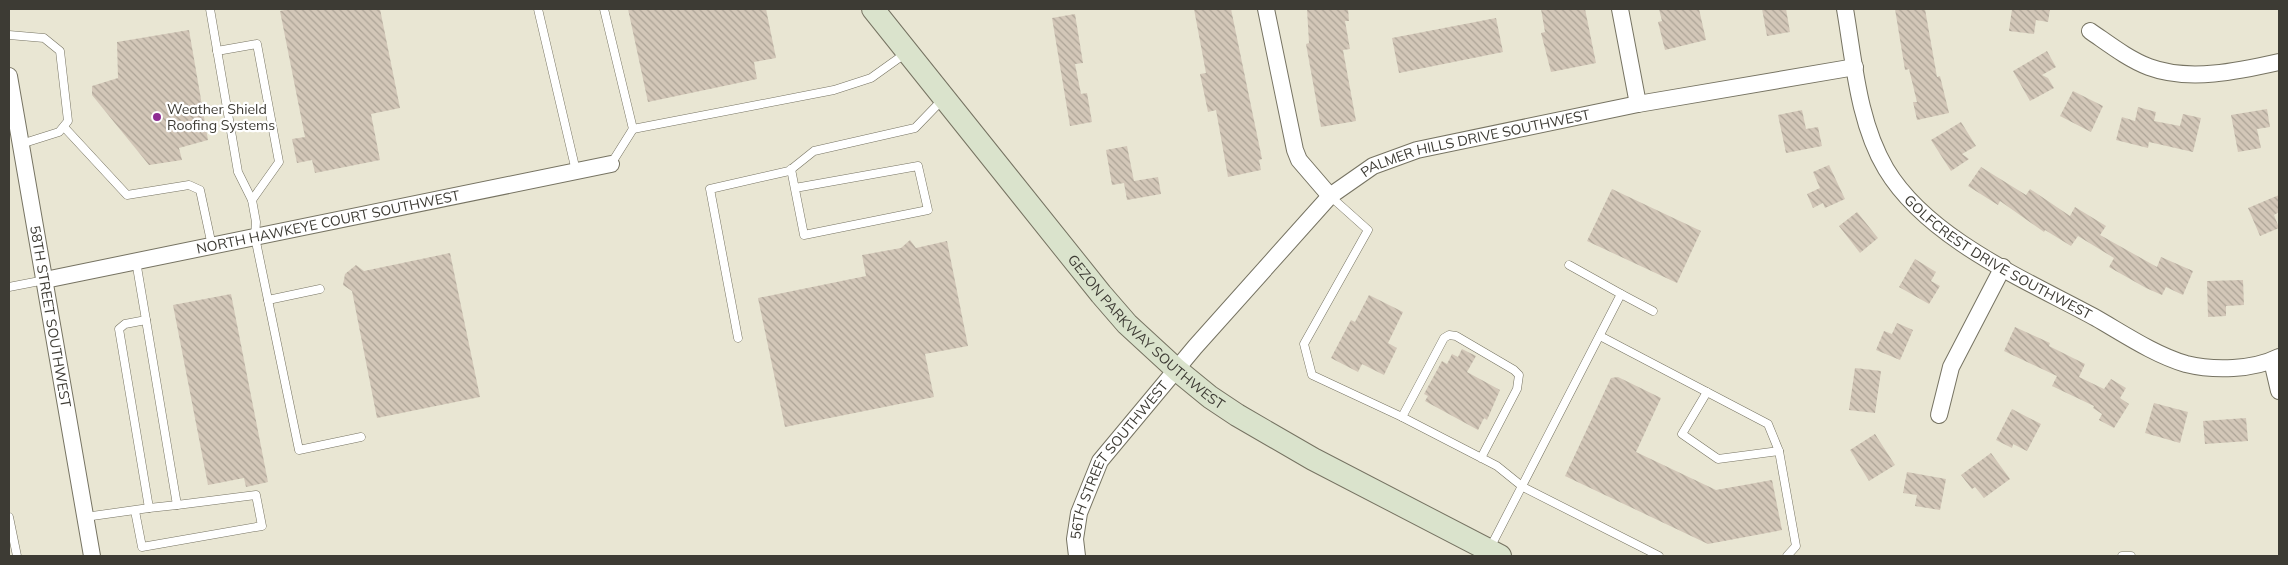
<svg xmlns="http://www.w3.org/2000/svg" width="2288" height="565" viewBox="0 0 2288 565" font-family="Mulish,sans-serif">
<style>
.building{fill:url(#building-back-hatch)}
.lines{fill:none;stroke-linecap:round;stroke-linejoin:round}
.lane-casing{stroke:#767362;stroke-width:9}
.street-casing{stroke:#767362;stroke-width:18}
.secondary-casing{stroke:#767362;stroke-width:24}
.lane{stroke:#fff;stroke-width:8}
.street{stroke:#fff;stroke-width:16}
.secondary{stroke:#dae3cc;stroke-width:22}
.poi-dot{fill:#8e2c93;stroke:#fff;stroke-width:2}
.labels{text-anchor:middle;stroke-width:4.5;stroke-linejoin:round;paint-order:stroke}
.poi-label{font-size:14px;fill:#3d3b34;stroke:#fff;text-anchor:start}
.street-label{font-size:14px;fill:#3d3b34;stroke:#fff}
</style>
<defs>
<pattern id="building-back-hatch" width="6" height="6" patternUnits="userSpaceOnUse" patternTransform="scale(1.25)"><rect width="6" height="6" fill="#d3c7b8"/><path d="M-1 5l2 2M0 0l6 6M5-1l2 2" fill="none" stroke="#aca396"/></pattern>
</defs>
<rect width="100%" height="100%" fill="#e9e6d3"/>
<!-- building -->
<g class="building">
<polygon points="289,9 380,9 400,108 371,114 380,160 315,173 312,160 297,163 292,139 305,137 280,11"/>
<polygon points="628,9 766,9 776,58 754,62 757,79 648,102"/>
<polygon points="1194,9 1231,9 1262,159 1259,160 1261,170 1228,177 1216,110 1208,112 1203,88 1200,74 1206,73"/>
<polygon points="1307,9 1348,9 1349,21 1345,21 1350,49 1343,50 1356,121 1321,127 1306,44 1309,43"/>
<polygon points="1541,9 1585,9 1596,63 1551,72 1541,33 1545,32"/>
<polygon points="1659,9 1699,9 1706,40 1665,50 1658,22 1662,21"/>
<polygon points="1762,9 1786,9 1790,32 1767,36"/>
<polygon points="1895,9 1925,9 1937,77 1940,76 1949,113 1917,120 1913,102 1917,102 1909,69 1905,70"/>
<polygon points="2012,9 2050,9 2048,22 2036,20 2034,34 2009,31"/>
<polygon points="1075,14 1083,63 1075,64 1081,94 1087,93 1092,122 1070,126 1052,18"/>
<polygon points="1496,18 1503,52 1399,73 1392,38"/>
<polygon points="189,30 208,140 179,148 182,160 149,165 92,95 92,86 118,78 117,42"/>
<polygon points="2047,51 2056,67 2042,75 2048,78 2054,88 2030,101 2013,71"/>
<polygon points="2073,91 2103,106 2091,132 2060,116"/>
<polygon points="2138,107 2156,112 2154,121 2180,126 2183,114 2201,118 2193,152 2149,142 2148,148 2116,140 2122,117 2135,121"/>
<polygon points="2267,109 2270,127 2257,129 2261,148 2238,152 2231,115"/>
<polygon points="1802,110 1806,129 1818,127 1822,146 1786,153 1778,115"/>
<polygon points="1961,122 1976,146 1962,154 1969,159 1951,171 1931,140"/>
<polygon points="1127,146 1134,181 1158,177 1161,194 1127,200 1124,183 1112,185 1106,150"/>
<polygon points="1829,165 1845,199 1825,208 1823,203 1813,208 1807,194 1820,188 1813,172"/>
<polygon points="1981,167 2026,195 2030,189 2070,216 2075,207 2106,226 2100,235 2157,267 2161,257 2193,271 2183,295 2166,287 2162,295 2146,288 2109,267 2114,258 2078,236 2071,246 2045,230 2044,232 2000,201 1998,205 1968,186"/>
<polygon points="1612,189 1701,231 1677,283 1587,241"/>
<polygon points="2279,195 2279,212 2274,215 2279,228 2260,236 2248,208"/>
<polygon points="1857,212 1878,238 1860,253 1839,226"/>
<polygon points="910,240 916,248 947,241 968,346 925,354 934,397 785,427 758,298 866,276 862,255 901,248"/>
<polygon points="450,253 480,397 377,418 352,291 343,285 345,274 356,265 364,271"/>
<polygon points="1915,259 1936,272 1931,281 1940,286 1929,304 1899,287"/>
<polygon points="2243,280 2244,305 2226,306 2226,316 2208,317 2207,281"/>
<polygon points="231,294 268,482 246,487 244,478 208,485 173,305"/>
<polygon points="1369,295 1403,312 1388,343 1397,348 1384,375 1362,364 1358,372 1331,358 1351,320 1355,322"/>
<polygon points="1897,323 1913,330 1900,360 1876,350 1884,331 1892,334"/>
<polygon points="2015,327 2050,343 2049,346 2085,364 2079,377 2104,389 2111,379 2126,388 2120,398 2129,404 2114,428 2099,420 2102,414 2093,408 2094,406 2052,386 2057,376 2004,351"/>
<polygon points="1462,349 1476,356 1467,372 1500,390 1487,420 1484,418 1478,430 1425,401 1428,396 1424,394 1442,361 1447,364 1452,354 1458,357"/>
<polygon points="1855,368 1881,371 1875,413 1849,410"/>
<polygon points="1618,377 1661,398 1636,452 1716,490 1772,480 1782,530 1708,544 1565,476 1611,378"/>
<polygon points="2154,403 2188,412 2180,443 2145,433"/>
<polygon points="2012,409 2041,424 2027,451 2013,444 2012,448 1996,440"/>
<polygon points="2246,418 2248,441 2205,444 2203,421"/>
<polygon points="1875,434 1895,465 1869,481 1850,450"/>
<polygon points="1991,453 2010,479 1984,498 1975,487 1972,489 1961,475"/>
<polygon points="1907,472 1946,479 1940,510 1915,506 1917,495 1903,493"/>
</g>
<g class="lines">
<defs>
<g id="lane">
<polyline points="210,9 238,172 252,200 256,222 255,237 299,450 361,437"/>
<polyline points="538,9 576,171"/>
<polyline points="604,9 633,129 834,90 871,78 906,53"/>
<polyline points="9,35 44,38 60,51 68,121 59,132 21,144"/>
<polyline points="217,51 257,44 279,162 252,200"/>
<polyline points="64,127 127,195 189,185 200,190 212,246"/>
<polyline points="611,164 633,129"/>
<polyline points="791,169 804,235 928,210 918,166 795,188"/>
<polyline points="1330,196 1368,230 1304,344 1312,375 1402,417"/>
<polyline points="1569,265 1621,294"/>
<polyline points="9,287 45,280"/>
<polyline points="268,300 320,289"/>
<polyline points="1600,336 1768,424 1779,451 1796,546 1787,556"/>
<polyline points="738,338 710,189 789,171 814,151 915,128 943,99"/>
<polyline points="1707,392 1682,434 1718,459 1779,451"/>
<polyline points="1481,458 1517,389 1519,375 1514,370 1456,336 1449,335 1444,338 1402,417 1497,466 1523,487 1659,556"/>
<polyline points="149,508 177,505"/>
<polyline points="135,511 142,547 262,526 256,495 177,505 146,320"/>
<polyline points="9,517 17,556"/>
<polyline points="85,517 149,508 119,329 125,324 146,320 136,261"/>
<polyline points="1490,548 1621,294 1653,311"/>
<polyline points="2122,556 2131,556"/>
</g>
<g id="street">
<polyline points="1266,9 1295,150 1299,160 1330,196"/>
<polyline points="1620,9 1638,104"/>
<path id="s1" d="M 1845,9 C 1854,61 1858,122 1886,169 C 1928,239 2026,280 2096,318 C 2124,334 2155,355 2186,364 C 2214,371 2253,370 2279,357"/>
<path d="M 2090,31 C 2109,44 2128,59 2149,67 C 2189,82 2239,71 2279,62"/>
<path id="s2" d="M 9,76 L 92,556"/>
<path id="s3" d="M 45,280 L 611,164"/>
<polyline points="2272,361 2279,391"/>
<polyline points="1939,415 1951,367 2003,267"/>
<path id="s4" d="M 1077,556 L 1075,539 L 1079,513 L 1100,461 L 1195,347 L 1330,196 L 1373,166 L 1417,150 L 1638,104 L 1855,67"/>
</g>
<g id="secondary">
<path id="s5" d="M 873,9 L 1101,294 L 1127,324 L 1177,370 L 1210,397 L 1237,415 L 1313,459 L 1500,556"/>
</g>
</defs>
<!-- lane casing -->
<use href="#lane" class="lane-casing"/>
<!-- street casing -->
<use href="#street" class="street-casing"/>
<!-- secondary casing -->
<use href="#secondary" class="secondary-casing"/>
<!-- lane -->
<use href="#lane" class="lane"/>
<!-- street -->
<use href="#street" class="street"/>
<!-- secondary -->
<use href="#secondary" class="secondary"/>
</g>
<!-- markers -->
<circle class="poi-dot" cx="157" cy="117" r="5"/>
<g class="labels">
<!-- poi labels -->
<g class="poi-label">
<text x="167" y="114">Weather Shield<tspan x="167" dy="16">Roofing Systems</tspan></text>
</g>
<!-- street labels -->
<g class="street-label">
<text dy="5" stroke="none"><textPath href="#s4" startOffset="608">PALMER HILLS DRIVE SOUTHWEST</textPath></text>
<text dy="5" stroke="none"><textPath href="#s3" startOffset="289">NORTH HAWKEYE COURT SOUTHWEST</textPath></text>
<text dy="5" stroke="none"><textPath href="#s1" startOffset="311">GOLFCREST DRIVE SOUTHWEST</textPath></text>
<text dy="5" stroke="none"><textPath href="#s2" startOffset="244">58TH STREET SOUTHWEST</textPath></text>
<text dy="5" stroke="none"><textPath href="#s5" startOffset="424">GEZON PARKWAY SOUTHWEST</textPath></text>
<text dy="5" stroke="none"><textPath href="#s4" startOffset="109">56TH STREET SOUTHWEST</textPath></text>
</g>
</g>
<!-- border -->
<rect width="2288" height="565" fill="none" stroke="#3d3b34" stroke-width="20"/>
</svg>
